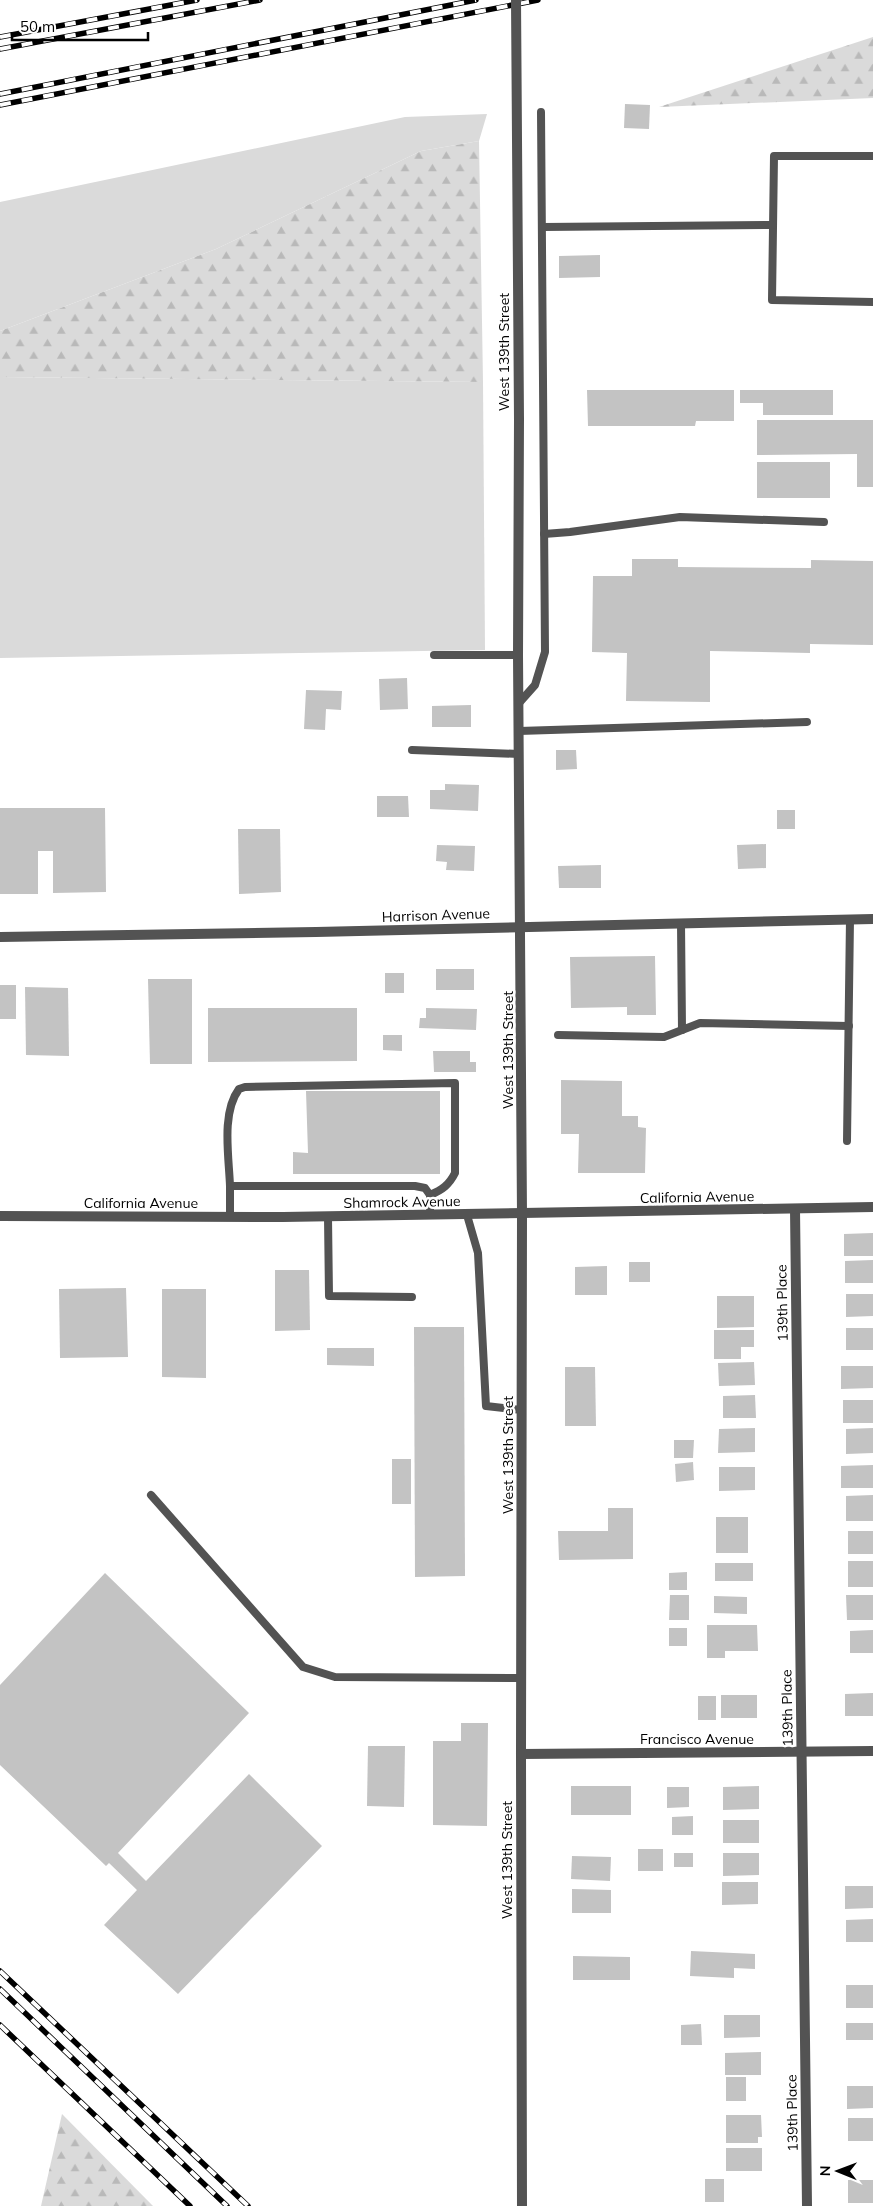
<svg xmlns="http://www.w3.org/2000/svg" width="873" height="2206" viewBox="0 0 873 2206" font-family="Mulish,sans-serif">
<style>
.green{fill:#dadada}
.forest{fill:url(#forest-firs)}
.building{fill:#c3c3c3}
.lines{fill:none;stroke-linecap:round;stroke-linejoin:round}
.service{stroke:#535353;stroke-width:8}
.minor{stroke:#535353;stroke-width:10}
.rail-casing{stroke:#000;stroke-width:5.5}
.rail{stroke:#fff;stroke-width:4;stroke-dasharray:11;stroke-linecap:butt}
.minor-bridge{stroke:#535353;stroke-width:10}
.labels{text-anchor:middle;stroke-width:5;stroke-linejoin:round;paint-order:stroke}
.street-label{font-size:14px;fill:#000;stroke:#fff}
</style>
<defs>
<pattern id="forest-firs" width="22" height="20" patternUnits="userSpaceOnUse" patternTransform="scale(1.25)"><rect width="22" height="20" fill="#dadada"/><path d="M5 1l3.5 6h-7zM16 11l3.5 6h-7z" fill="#b9b9b9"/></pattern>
</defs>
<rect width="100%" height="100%" fill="#fff"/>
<!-- green -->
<g class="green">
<polygon points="487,114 479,141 421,151 216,249 0,331 0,202 405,117"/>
<polygon points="0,377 483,382 485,650 0,658"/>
</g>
<!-- forest -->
<g class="forest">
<polygon points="873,37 873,98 659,107"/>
<polygon points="479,141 483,382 0,377 0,331 216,249 421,151"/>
<polygon points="62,2114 153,2206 41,2206"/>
</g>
<!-- building -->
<g class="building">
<polygon points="625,104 650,105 649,129 624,128"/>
<polygon points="600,255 600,277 559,278 559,256"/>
<polygon points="587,390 734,390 734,421 696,421 695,426 588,426"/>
<polygon points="740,390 833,390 833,415 763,415 763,403 740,403"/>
<polygon points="757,420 873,420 873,487 857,487 857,454 757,455"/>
<rect x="757" y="462" width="73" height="36"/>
<polygon points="632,559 678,559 678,567 811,568 811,560 873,561 873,645 810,644 810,653 710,651 710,702 626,701 627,653 592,652 593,576 632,576"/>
<polygon points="407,678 408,709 380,710 379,679"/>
<polygon points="306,690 342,691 341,710 326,709 325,730 304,729"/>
<polygon points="471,705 471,727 432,727 432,706"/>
<polygon points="556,750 576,750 577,769 556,770"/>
<polygon points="445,784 479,785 478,811 430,809 430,790 445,790"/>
<polygon points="377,796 408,796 409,817 377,817"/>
<polygon points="0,808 105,808 106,892 53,893 53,851 38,851 38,894 0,894"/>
<rect x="777" y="810" width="18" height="19"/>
<polygon points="238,829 280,829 281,892 239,894"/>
<polygon points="766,844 766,868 738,869 737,845"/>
<polygon points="437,845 475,846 474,871 446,870 447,862 436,861"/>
<polygon points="601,865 601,888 559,888 558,866"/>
<polygon points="655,956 656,1015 627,1015 627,1007 571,1008 570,957"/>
<rect x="436" y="969" width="38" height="21"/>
<rect x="385" y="973" width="19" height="20"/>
<polygon points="148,979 192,979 192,1064 150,1064"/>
<rect x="0" y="985" width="16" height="34"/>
<polygon points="25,987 68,988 69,1056 26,1055"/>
<polygon points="208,1008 357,1008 357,1061 208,1062"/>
<polygon points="426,1008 477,1009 476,1030 419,1028 420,1018 426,1018"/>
<polygon points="383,1035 402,1035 402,1051 383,1050"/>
<polygon points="433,1051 470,1051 470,1062 476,1062 476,1072 434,1072"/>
<polygon points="561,1080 622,1081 622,1116 638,1116 638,1127 646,1128 645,1173 578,1173 579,1134 561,1134"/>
<polygon points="306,1091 440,1091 440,1174 293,1174 293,1152 308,1153"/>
<polygon points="873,1233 873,1256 844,1256 844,1234"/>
<polygon points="873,1260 873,1283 845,1283 845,1261"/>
<rect x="629" y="1262" width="21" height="20"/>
<polygon points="607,1266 607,1295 575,1295 575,1267"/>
<polygon points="275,1270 309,1270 310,1330 275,1331"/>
<polygon points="126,1288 128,1357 60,1358 59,1289"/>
<polygon points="162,1289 206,1289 206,1378 162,1377"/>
<polygon points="846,1294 873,1294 873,1316 846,1317"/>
<polygon points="717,1296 754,1296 754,1327 717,1328"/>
<polygon points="414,1327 464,1327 465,1576 415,1577"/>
<rect x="846" y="1328" width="27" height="22"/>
<polygon points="714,1330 754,1330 754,1347 741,1347 741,1359 714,1359"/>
<polygon points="327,1348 374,1348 374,1366 327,1365"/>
<polygon points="754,1362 755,1385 719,1386 718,1363"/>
<polygon points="841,1366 873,1366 873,1388 841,1389"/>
<polygon points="565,1367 595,1367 596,1426 565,1426"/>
<polygon points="755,1395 756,1418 723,1418 723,1396"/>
<rect x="843" y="1400" width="30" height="23"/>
<polygon points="755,1428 755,1452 718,1453 719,1429"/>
<polygon points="873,1428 873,1453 846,1454 846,1429"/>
<polygon points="674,1440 694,1440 693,1458 674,1458"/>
<rect x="392" y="1459" width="19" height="45"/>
<polygon points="693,1462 694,1480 676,1482 675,1464"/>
<polygon points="873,1465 873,1488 841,1488 841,1466"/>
<polygon points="719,1467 755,1467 755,1490 719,1491"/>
<polygon points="873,1495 873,1521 846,1521 846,1496"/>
<polygon points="608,1508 633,1508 633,1559 559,1560 558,1531 608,1531"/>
<rect x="716" y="1517" width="32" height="36"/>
<rect x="848" y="1531" width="25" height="23"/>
<rect x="848" y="1561" width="25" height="26"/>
<rect x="715" y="1563" width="38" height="18"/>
<polygon points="687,1572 687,1590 669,1590 669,1573"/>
<polygon points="105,1573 249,1713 118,1853 146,1881 249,1774 322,1846 178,1994 104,1925 137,1890 109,1863 106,1866 0,1765 0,1685"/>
<polygon points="670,1595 689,1595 689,1620 669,1620"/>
<polygon points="846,1595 873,1595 873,1620 847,1620"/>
<polygon points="714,1596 747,1597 747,1614 714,1613"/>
<polygon points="707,1625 757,1625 758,1651 725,1651 725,1658 707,1658"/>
<rect x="669" y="1628" width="18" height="18"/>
<polygon points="873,1630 873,1653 850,1653 850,1631"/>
<polygon points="873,1693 873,1716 845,1716 845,1694"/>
<rect x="721" y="1695" width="36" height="23"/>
<rect x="698" y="1696" width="18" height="24"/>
<polygon points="461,1723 488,1723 487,1826 433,1825 433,1741 461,1741"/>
<polygon points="368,1746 405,1746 404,1807 367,1806"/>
<rect x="571" y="1786" width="60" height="29"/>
<polygon points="759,1786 759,1809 723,1810 723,1787"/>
<polygon points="667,1787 689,1787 689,1807 667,1808"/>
<polygon points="693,1816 693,1835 672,1835 672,1817"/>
<rect x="723" y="1820" width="36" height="23"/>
<rect x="638" y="1849" width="25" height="22"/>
<rect x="674" y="1853" width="19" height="14"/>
<polygon points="723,1853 759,1853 759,1875 723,1876"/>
<polygon points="572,1856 611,1857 610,1881 571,1879"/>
<polygon points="722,1882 758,1882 758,1904 722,1905"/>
<polygon points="845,1886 873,1886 873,1908 845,1909"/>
<polygon points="572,1889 611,1890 611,1913 572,1913"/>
<polygon points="873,1919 873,1942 846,1942 846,1920"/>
<polygon points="691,1951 755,1954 755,1969 734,1968 734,1978 690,1976"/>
<polygon points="573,1956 630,1957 630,1980 573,1980"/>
<rect x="846" y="1985" width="27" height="23"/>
<polygon points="724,2015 760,2015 760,2037 724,2038"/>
<rect x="846" y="2023" width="27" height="17"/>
<polygon points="701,2024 702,2045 681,2045 681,2025"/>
<polygon points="761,2052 761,2075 725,2075 725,2053"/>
<rect x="726" y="2077" width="20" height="24"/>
<polygon points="847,2086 873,2086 873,2108 847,2109"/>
<polygon points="726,2115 761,2115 762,2137 758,2137 758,2143 726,2143"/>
<rect x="848" y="2118" width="25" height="23"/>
<rect x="726" y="2148" width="36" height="23"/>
<rect x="705" y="2179" width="19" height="23"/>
<rect x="848" y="2180" width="25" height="23"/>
</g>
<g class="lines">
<!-- service -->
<g class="service">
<polyline points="873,156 774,156 772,300 873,302"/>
<polyline points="543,227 773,225"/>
<polyline points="544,534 570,532 680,517 824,522"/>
<polyline points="434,655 518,655"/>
<polyline points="519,703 535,685 545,652 541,112"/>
<polyline points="519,731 807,722"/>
<polyline points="412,750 519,754"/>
<polyline points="681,923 682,1030"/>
<polyline points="558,1035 664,1037 700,1023 849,1026"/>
<polyline points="847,1141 850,919"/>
<path d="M 230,1186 C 229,1157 221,1113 239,1089 L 245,1087 L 455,1083 L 455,1173 C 449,1185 442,1190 430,1195"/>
<polyline points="467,1215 478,1253 486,1406 522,1410"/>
<polyline points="230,1217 230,1186 415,1186 425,1188 430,1195 430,1215"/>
<polyline points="328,1217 329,1296 412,1297"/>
<polyline points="151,1495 303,1667 335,1677 521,1678"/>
</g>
<!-- minor -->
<g class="minor">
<polyline points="519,419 518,655 522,1214 521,1754 522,2206"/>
<polyline points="0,937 316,932 873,919"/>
<polyline points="795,1209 807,2206"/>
<polyline points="0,1216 283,1217 873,1207"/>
<polyline points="521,1754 873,1751"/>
</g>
<defs>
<g id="rail">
<polyline points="0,37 197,0"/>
<polyline points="0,49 260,0"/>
<polyline points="0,94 476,0"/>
<polyline points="0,105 538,0"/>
<polyline points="0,1971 248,2206"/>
<polyline points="0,1989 227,2206"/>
<polyline points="0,2025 190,2206"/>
</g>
</defs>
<!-- rail casing -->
<use href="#rail" class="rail-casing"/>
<!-- rail -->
<use href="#rail" class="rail"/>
<!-- minor-bridge -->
<polyline class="minor-bridge" points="516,0 519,419"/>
</g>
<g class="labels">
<!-- street labels -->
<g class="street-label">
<text transform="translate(504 352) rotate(-90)" y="5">West 139th Street</text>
<text transform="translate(436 915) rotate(-2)" y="5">Harrison Avenue</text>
<text transform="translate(508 1050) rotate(-90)" y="5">West 139th Street</text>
<text transform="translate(697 1197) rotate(-1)" y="5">California Avenue</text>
<text transform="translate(402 1202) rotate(-1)" y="5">Shamrock Avenue</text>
<text x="141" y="1208">California Avenue</text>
<text transform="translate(782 1303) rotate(-91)" y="5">139th Place</text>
<text transform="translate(508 1455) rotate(-90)" y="5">West 139th Street</text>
<text transform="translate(787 1708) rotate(-91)" y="5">139th Place</text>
<text x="697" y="1744">Francisco Avenue</text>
<text transform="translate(507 1860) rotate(-90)" y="5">West 139th Street</text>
<text transform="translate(792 2113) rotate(-91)" y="5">139th Place</text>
</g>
</g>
<!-- north arrow -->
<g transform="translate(838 2171) rotate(271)" stroke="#ffffff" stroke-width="4" paint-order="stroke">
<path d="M0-4L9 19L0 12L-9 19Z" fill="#000000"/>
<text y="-8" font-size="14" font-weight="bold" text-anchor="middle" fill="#000000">N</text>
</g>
<!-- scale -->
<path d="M12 32v8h136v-8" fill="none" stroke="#000000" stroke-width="2.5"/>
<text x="20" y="32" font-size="15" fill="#000000" stroke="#ffffff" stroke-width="4" paint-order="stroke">50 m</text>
</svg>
